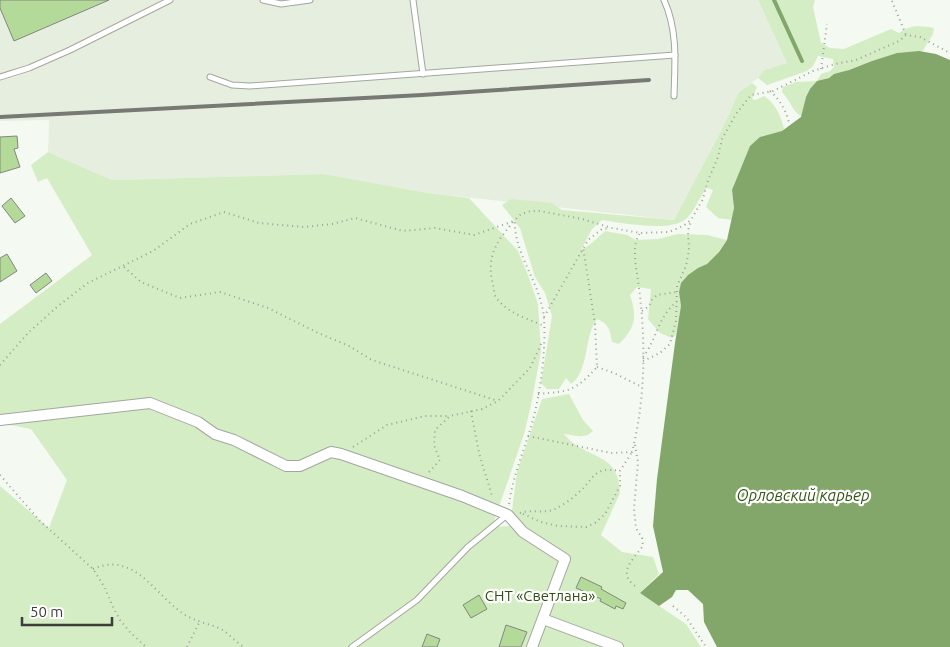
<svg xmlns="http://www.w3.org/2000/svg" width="950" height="647" viewBox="0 0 950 647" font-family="Ubuntu,sans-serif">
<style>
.built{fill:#e6eee0}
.green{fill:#d5edc5}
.water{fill:#83a76a}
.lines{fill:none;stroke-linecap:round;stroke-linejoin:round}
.stream{stroke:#83a76a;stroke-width:4}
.building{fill:#b4da9a;stroke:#828780}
.lane-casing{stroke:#a2a79f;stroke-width:7}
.street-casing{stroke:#a2a79f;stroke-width:12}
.path{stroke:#9da09a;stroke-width:2;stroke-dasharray:1 4;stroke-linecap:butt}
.lane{stroke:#fff;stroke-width:5}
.street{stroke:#fff;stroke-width:10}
.rail{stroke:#777974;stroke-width:4}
.labels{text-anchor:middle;stroke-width:4.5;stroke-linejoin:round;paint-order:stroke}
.park-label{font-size:15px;fill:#2f510f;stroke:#fff}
.water-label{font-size:16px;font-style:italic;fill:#365817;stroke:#fff}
</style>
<rect width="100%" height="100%" fill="#f4f9f1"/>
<!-- built -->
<polygon class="built" points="0,0 758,0 787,63 764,70 758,78 739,92 722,129 674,220 428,193 324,174 112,180 48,152 49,120 0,121"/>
<!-- green -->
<g class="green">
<path d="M 758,0 L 815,0 L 813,7 L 821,43 L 830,48 L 844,49 L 891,29 L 899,33 C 911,24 920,26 934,28 L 933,34 L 922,52 L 897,53 L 872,61 L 817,82 L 806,97 L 802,117 C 792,111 790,100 782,92 L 783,87 L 796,82 L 817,81 L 821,74 L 830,71 L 834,67 L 833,59 L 818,56 L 813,66 L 807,71 L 767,85 L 758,78 L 764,70 L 787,63 Z"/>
<path d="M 752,83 L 757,87 L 752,99 L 756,100 L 764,96 C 776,104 781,116 784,129 L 732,190 L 734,208 L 732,220 L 718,218 L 706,207 L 713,190 L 707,188 C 699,197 696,209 687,218 C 673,233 622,223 602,220 L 592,229 L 581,250 L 592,243 L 605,231 L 627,235 L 636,240 L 658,239 L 678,234 L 707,235 L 727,240 C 721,248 715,259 707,264 C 698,270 687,272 682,283 C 678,290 681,298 681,306 C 681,316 678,327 675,336 L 672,338 L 660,333 L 648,319 L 651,289 L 637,287 L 630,295 C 637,317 636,327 619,344 L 612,342 C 610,330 609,324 597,319 C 583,338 590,370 571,384 L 566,378 L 559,389 L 547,389 L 541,383 L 552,316 L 545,293 L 535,277 L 520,228 L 502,205 L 511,199 L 552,203 L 562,210 L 674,220 L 722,129 L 739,92 Z"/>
<path d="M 48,152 L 112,180 L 324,174 L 428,193 L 469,198 L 518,251 L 528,275 L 538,304 L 541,352 L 531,405 L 524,434 L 492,527 L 510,526 L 517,472 L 542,399 L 569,394 L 583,420 L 593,431 C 584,440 575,435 564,434 C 586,461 619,450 620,493 L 601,535 L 622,552 L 653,557 L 659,574 L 640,593 L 686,624 L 701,647 L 0,647 L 0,486 L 49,528 L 67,480 L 31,429 L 0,423 L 0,324 L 92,255 L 47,178 L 38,182 L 31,165 Z"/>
</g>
<!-- water -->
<polygon class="water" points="919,51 936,54 950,60 950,647 717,647 704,622 703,604 688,590 676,590 672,597 659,606 640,593 663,572 653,526 657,479 675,343 681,306 679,292 681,283 688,275 698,268 707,264 719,252 727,240 734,208 732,190 750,146 760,137 782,131 801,117 806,97 810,89 817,81 829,78 834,74 849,70 872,61 897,53"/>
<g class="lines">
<!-- stream -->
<polyline class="stream" points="774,0 802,61"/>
</g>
<!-- building -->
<g class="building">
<polygon points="0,0 109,0 14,41 0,8"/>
<polygon points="17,136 18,148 14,149 20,167 0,173 0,137"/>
<polygon points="11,198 25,216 15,223 2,206"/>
<polygon points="7,254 17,271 0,282 0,258"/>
<polygon points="46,273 52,281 36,293 30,285"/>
<polygon points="581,577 602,587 601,589 626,603 623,609 616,606 615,609 600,601 601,599 576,588"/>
<polygon points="479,595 487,609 471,618 463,605"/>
<polygon points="506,625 527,632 521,647 499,647"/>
<polygon points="427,634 440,639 437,647 422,647"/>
</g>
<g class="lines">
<defs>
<g id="lane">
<polyline points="263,0 281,4 310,0"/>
<polyline points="413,0 423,74"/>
<path d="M 664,0 C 678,31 675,63 674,96"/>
<polyline points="0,77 29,68 70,50 170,0"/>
<polyline points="210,77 232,85 250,86 675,55"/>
<polyline points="352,647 417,600 468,547 507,515"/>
</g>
<g id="street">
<polyline points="0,420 150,403 198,422 215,434 234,440 286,466 300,466 331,452 341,454 462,496 508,515 523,532 565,559 532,647"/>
<polyline points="543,619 618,647"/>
</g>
</defs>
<!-- lane casing -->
<use href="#lane" class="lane-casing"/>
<!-- street casing -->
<use href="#street" class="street-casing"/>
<!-- path -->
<g class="path">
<polyline points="892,1 906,35"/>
<polyline points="821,69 827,24"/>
<path d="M 770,91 C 780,100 786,110 789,123"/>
<path d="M 513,222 C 496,243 486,256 493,285 C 494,289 494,296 497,299 C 508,313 528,319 544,326"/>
<polyline points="124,267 141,282 180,298 220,292 268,308 316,332 349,346 372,360 498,401"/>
<polyline points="642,311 649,306 652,300 657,295 677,292"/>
<polyline points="544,317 588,240 602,229 610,228"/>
<path d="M 643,357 C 656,341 659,314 677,302"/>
<polyline points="643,361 660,353 670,344 676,321 677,286 686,266 689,250 688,231 691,220"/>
<polyline points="0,365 28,333 58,306 88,283 153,251 190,224 224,212 259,223 304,227 332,224 355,218 403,231 435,228 474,235 514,221"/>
<polyline points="597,367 614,373 642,387"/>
<path d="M 538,394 C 570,391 574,392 597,367 L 595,324 L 583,247"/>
<polyline points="471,411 479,453 492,496"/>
<path d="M 528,436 L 611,453 L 632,452 C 646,397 646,336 638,281 C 636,264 631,247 640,233"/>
<path d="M 635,445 L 638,462 L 634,509 L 636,528 L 642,538 L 643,546 C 631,562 616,574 638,588"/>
<polyline points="353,447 387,425 425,416 450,416"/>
<polyline points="429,472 440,460 434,445 435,430 450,416 482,409 498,401 530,368 542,342"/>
<polyline points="0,475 40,521 93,569 105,588 113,607 120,620 130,632 146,647"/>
<path d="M 509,504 C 513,475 525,448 533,420 C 541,389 546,349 544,318 C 541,283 513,253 515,220 L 521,214 L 531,211 L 540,211 L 582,219 L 612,228 L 640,233 L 669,232 L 683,226 L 691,220 L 703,199 L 707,183 L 718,157 L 722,139 L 736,114 L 751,95 L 773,91 L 813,71 L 835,64 L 856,60 L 899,41 L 906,35 L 920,37 L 950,53"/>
<path d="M 520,513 C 531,509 546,514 555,509 C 563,505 572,499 578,493 C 595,479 592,466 620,471"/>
<polyline points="523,514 541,522 558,526 586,527 595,523 605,514 620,486 620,471 632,452"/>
<path d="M 93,569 C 131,552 151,588 177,609 C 191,621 204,622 219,628 C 228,632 235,642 244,647"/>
<polyline points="673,606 686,617 706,647"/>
<polyline points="187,647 199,623"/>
</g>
<!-- lane -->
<use href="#lane" class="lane"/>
<!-- street -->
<use href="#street" class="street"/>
<!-- rail -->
<polyline class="rail" points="0,117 422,95 649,80"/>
</g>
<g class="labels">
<!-- park labels -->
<g class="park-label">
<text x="540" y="601">СНТ «Светлана»</text>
</g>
<!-- water labels -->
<g class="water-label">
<text x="803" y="501">Орловский карьер</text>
</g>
</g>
<!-- scale -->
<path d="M22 617v8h90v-8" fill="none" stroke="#3c3d3a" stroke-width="2.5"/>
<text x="30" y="617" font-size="15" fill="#3c3d3a" stroke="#ffffff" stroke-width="4" paint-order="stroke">50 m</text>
</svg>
